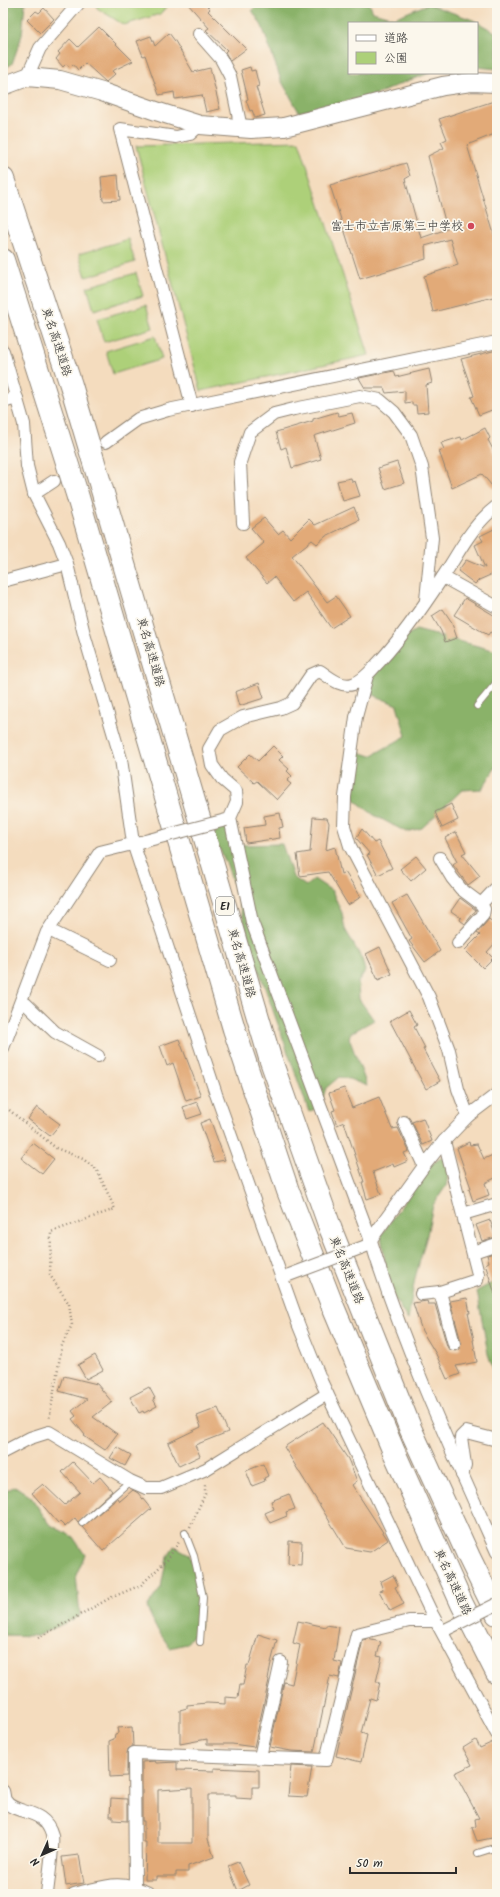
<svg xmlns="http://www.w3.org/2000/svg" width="500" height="1897" viewBox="0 0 500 1897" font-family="Kalam,'Klee One',sans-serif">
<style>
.green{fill:#add079;stroke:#6c7e52}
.forest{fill:#8ab269;stroke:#5a6e4a}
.building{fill:#e2aa78;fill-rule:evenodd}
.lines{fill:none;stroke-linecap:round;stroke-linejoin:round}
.lane-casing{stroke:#908474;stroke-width:8}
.street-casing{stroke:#908474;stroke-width:14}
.secondary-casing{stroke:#908474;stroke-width:20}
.highway-casing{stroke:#908474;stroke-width:24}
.path{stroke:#908474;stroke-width:2.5;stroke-dasharray:1 3;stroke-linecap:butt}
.lane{stroke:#fff;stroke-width:6}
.street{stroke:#fff;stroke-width:12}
.secondary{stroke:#fff;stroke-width:18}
.highway{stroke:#fff;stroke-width:22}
.street-bridge-casing{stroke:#908474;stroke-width:14;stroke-linecap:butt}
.street-bridge{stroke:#fff;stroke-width:12}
.poi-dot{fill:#d1495b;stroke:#fbf7ec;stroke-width:1.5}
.labels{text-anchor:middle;stroke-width:3.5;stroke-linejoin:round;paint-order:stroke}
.shield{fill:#fbf7ec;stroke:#696865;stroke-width:1}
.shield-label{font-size:11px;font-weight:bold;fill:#2b2b2b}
.poi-label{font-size:12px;fill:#2b2b2b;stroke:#fbf7ec;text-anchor:end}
.street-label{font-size:12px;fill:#2b2b2b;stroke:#fbf7ec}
</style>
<rect width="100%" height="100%" fill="#fbf7ec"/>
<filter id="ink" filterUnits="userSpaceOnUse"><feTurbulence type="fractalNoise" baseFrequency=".025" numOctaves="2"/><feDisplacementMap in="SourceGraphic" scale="8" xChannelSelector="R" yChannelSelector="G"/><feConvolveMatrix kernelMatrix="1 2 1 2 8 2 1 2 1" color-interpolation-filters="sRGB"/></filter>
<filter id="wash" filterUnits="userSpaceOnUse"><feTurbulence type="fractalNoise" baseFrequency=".012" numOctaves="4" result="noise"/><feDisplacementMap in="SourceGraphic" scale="16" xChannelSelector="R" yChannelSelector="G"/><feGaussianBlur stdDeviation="0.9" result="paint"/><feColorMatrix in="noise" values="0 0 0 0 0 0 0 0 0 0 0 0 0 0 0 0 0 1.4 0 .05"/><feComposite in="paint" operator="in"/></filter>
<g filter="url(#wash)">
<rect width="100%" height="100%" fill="#f4dcbe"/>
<!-- green -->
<g class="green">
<polygon points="96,3 170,3 160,14 124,25 97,8"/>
<polygon points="299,141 369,355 201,391 136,146"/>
<polygon points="128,239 135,262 86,277 79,254"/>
<polygon points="136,273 143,296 94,310 87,287"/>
<polygon points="146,305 153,328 104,342 97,319"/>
<polygon points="155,336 162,359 113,374 106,351"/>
</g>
<!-- forest -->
<g class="forest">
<polygon points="4,3 25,3 22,35 12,64 3,69"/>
<polygon points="259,3 369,3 373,12 394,18 428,4 473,20 497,33 497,69 477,67 477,23 349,23 349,73 430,73 407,81 375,95 299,112 281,80 262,26 252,10"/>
<polygon points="416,630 497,651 497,765 482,789 462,790 422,828 406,832 374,815 356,801 345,772 352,750 371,756 406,736 397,705 369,693 371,670 402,638"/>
<polygon points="227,824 239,845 282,844 293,877 306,886 314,879 332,891 342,913 345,929 362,959 365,971 358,982 359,999 374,1020 351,1033 349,1038 367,1086 349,1079 339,1077 326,1088 320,1106 309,1112 251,948 239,902 227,865 213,835 218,828"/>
<polygon points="444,1156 449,1171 446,1186 433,1205 427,1235 415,1278 408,1320 389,1290 381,1235 430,1165"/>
<polygon points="497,1280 497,1381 488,1354 477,1291"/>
<polygon points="15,1486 31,1497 49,1524 73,1537 85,1555 76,1575 80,1616 37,1636 3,1635 3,1493"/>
<polygon points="174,1546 189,1554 202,1594 200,1627 186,1644 170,1648 155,1626 147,1607 161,1587 166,1561"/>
</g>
<g id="blocks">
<!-- building -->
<g class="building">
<polygon points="187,3 204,3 210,9 208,11 246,49 230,61 225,52 227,50 206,30 209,28"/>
<polygon points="44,8 54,19 40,33 27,20 36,11 39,13"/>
<polygon points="99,27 133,61 112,71 115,74 106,82 85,63 78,70 73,64 70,67 66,64 63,67 56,59 60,54 58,52 70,39 78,47"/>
<polygon points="169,33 175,41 193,72 210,68 220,109 206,112 202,95 175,99 174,92 159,95 145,55 143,56 137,41 151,36 155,46"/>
<polygon points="250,67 251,71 255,70 259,86 256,87 265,115 255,118 252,110 250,111 246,100 248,99 241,70"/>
<polygon points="497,100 497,133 467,145 497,244 497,296 433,312 424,276 458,265 450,239 425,246 426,259 360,279 330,185 406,163 410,176 405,179 421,238 447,229 428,156 444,148 441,142 447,139 439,119"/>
<polygon points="118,175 120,200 103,201 101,177"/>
<polygon points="497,350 497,408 479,415 471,397 474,396 461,359"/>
<polygon points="429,369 432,383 426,385 428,412 417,413 416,405 412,405 412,402 405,403 405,391 386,393 384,388 365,388 359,378 394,371 396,377"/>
<polygon points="337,412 339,416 352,413 355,423 314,436 321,459 292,468 286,447 281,449 276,432 313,421 313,419"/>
<polygon points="485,428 490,438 488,440 497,457 497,492 482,474 452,488 439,451 444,449 441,443 461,437 462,440"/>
<polygon points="397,462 404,483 385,489 378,468"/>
<polygon points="351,478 352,482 355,481 360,496 343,501 337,481"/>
<polygon points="354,507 359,520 326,536 317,544 312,540 292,556 327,602 336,596 350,616 331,628 306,592 293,602 274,577 267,583 246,558 264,543 251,528 264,518 278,534 283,530 290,538 309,519 315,525"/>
<polygon points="494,529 497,536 497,572 479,580 475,584 458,571 466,560 485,568 475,545 483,541 480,536"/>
<polygon points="465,598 497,617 497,636 490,632 488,635 454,615"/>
<polygon points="443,609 451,621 457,638 445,642 441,631 432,616"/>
<polygon points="259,683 264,698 239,706 235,692"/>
<polygon points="273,746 283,756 279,760 289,769 287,771 292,776 287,781 291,784 277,800 257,781 254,783 237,767 250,754 258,761"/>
<polygon points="451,804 458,820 442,828 435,812"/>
<polygon points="280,813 283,827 279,828 280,838 246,843 244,828 265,825 264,816"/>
<polygon points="313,817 327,818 329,823 326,850 335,847 341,874 345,872 361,897 348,905 328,872 300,876 297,854 310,852"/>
<polygon points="362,829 374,843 378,841 392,868 378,875 367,855 370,854 356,838"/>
<polygon points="456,832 466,852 462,854 480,876 468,885 453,865 457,862 445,838"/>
<polygon points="416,856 426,868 411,881 400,869"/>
<polygon points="407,895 440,951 425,962 409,941 412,939 392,903"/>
<polygon points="460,898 476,910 465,924 460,920 461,918 451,911"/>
<polygon points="489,919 497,926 497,941 487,952 493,958 483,968 465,950 480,935 477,933"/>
<polygon points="380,947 392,974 378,980 366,954"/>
<polygon points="409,1010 417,1025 414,1027 425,1048 423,1049 440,1081 426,1089 390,1021"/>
<polygon points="179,1039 201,1096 186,1101 173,1063 167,1066 160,1046"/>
<polygon points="344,1088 352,1108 379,1097 392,1129 398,1128 409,1151 404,1153 408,1161 394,1167 393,1164 373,1172 381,1194 367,1199 362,1182 364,1182 344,1122 337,1125 332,1111 335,1110 329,1093"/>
<polygon points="197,1102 202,1114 187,1119 183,1107"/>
<polygon points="37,1107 60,1124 50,1136 28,1119"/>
<polygon points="423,1118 432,1141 423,1145 412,1122"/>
<polygon points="210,1119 225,1160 214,1162 200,1123"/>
<polygon points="469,1142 470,1145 477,1144 484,1159 497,1153 497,1177 485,1183 489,1195 473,1201 469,1189 471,1188 457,1148"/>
<polygon points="33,1143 54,1159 42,1174 21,1158"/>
<polygon points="490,1220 496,1237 482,1241 476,1225"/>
<polygon points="497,1252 497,1294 495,1294 485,1264 489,1262 487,1255"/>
<polygon points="467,1298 470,1313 468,1313 474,1340 473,1340 477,1362 456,1366 460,1374 447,1379 436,1354 422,1331 413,1303 427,1301 428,1304 435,1304 447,1346 449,1350 456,1351 460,1349 461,1342 450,1301"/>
<polygon points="95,1355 103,1370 86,1379 78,1365"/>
<polygon points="64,1376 97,1384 112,1402 93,1417 117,1434 105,1450 84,1436 85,1435 72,1419 76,1416 72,1411 87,1399 59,1391"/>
<polygon points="149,1387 155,1398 153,1399 157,1406 144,1413 143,1411 139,1413 130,1397"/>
<polygon points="218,1408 228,1432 195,1445 200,1456 179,1466 168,1443 201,1427 197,1416"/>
<polygon points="323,1422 348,1459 357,1481 352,1485 388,1540 370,1552 346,1548 284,1447"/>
<polygon points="117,1447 131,1455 125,1466 110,1458"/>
<polygon points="73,1462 93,1483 100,1477 112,1491 78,1522 75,1518 65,1527 60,1522 58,1523 32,1493 43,1484 65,1505 80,1492 62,1472"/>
<polygon points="263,1464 268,1476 264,1478 265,1481 252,1486 246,1471"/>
<polygon points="133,1490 138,1493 151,1509 103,1551 82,1527 118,1498 120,1501"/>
<polygon points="289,1494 295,1509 286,1512 287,1516 270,1523 265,1513 274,1509 271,1501"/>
<polygon points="289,1541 302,1542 301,1565 288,1564"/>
<polygon points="393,1575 398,1586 395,1587 404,1604 390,1611 379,1591 383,1590 380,1582"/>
<polygon points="298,1621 326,1627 326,1625 339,1627 334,1661 342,1663 339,1678 330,1676 314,1752 291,1751 270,1747 284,1682 292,1684 300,1645 293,1643"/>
<polygon points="258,1634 277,1640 271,1663 268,1679 269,1680 254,1747 232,1744 207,1744 207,1739 180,1744 180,1710 187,1708 187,1705 207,1703 225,1704 225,1697 238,1698 240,1685 243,1685 247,1665 249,1665"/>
<polygon points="367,1639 381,1642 377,1656 382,1657 376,1682 380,1682 376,1700 370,1698 361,1733 367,1735 361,1762 336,1756 363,1640"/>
<polygon points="132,1727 133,1746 128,1749 127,1753 127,1776 110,1777 109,1741 114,1739 115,1734 118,1733 117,1728"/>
<polygon points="476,1740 480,1748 493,1742 497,1750 497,1837 477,1841 472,1828 476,1826 475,1819 479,1818 455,1773 472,1765 463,1748"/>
<path d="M 155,1761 L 156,1763 L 177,1762 L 177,1770 L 214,1771 L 214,1768 L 259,1770 L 259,1787 L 252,1787 L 252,1799 L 236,1798 L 236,1795 L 208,1795 L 208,1839 L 214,1857 L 188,1866 L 188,1872 L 176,1872 L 176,1876 L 156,1876 L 156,1880 L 145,1880 L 146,1842 L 144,1842 L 144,1821 L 142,1821 L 142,1762 ZM 192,1788 L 192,1843 L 158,1843 L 158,1790 Z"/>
<polygon points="291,1766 312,1767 307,1797 288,1796"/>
<polygon points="111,1798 127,1799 127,1821 113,1820 113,1816 110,1816"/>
<polygon points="79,1855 84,1883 66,1886 62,1857"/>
<polygon points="238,1862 249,1885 238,1891 228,1866"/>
</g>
</g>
</g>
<g filter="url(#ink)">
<use href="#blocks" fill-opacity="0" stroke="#908474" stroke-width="1"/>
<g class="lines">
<defs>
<g id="lane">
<polyline points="477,706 497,682"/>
<polyline points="82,1523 130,1481"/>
<polyline points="185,1533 194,1556 203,1597 200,1642"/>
<polyline points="478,1853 497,1847"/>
</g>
<g id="street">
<polyline points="199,34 221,59 230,76 241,128"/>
<polyline points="27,77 40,48 79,3"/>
<polyline points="3,351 24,424 27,466 34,494 59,543 67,564 84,634 121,759 133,843 216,1094 299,1326 322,1383 432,1614 497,1734"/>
<polyline points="3,402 17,398"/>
<polyline points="192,406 120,129 176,137 190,134 200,125"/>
<polyline points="106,442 138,419 168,410 497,342"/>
<polyline points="34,494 54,481"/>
<path d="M 497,506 C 471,526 460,551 442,578 C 423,607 404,635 380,661 C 372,669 365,680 353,684 C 341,688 329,677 320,671 L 311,675 L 292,703 L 281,708 L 243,717 L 220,730 L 209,749 L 212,765 L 222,779 L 236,791 L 237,802 L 230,818 L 252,922 L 371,1241 C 404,1348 451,1450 497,1552"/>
<polyline points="243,523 240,462 250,432 274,414 294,409 360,396 380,400 394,412 411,435 422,467 432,538 426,600"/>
<polyline points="443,577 497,607"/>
<polyline points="3,581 67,564"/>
<polyline points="367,676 356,717 345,797 344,826 350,846 429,997 449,1050 458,1089 468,1116"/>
<polyline points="440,858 452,878 461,889 481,904"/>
<polyline points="49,930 110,960"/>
<polyline points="458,943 483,915 484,909 481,904 497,887"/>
<polyline points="21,1002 26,1004 55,1032 98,1056"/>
<polyline points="3,1048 47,932 100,852 140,842"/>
<polyline points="404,1122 424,1166"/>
<polyline points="463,1214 497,1204"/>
<polyline points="367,1245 424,1166 444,1141 468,1116 497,1094"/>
<polyline points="473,1252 497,1244"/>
<polyline points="440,1292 454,1344"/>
<polyline points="421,1294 440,1292 477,1280 478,1274 444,1141"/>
<polyline points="3,1452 30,1438 49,1432 130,1481 146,1488 161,1488 206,1469 327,1394"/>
<polyline points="462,1475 465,1465 461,1437 466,1432 497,1440"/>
<polyline points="260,1757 281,1662"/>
<path d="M 3,1791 C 4,1794 4,1798 5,1800 C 14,1816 44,1806 52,1835 C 54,1845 48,1882 47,1894"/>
<polyline points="135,1887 134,1753 326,1760 357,1634 409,1621 435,1621"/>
<path d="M 74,1894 C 107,1886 118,1879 151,1894"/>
</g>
<polyline id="secondary" points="3,86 27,77 60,80 102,92 159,112 200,125 251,129 284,127 443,86 471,82 497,83"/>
<g id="highway">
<polyline points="3,179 71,385 270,1058 331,1230 411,1430 469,1557 497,1614"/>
<polyline points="3,260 77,494 234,1029 288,1191 331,1302 394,1452 462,1604 497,1673"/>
</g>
</defs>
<!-- lane casing -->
<use href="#lane" class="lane-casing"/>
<!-- street casing -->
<use href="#street" class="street-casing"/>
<!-- secondary casing -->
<use href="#secondary" class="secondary-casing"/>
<!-- highway casing -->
<use href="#highway" class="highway-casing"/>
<!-- path -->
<g class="path">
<polyline points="3,1105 56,1148 83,1159 97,1170 115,1209 51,1232 50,1275 69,1304 72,1325 62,1345 49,1420"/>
<polyline points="190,1527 205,1494 205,1483"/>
<polyline points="38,1638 110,1598 141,1585 167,1560 179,1542"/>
</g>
<!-- lane -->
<use href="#lane" class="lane"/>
<!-- street -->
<use href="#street" class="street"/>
<!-- secondary -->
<use href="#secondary" class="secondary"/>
<!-- highway -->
<use href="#highway" class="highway"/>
<defs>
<g id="street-bridge">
<polyline points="145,841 226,820"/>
<polyline points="289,1275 366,1246"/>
<polyline points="447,1629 497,1604"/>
</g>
</defs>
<!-- street-bridge casing -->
<use href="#street-bridge" class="street-bridge-casing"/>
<!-- street-bridge -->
<use href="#street-bridge" class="street-bridge"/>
</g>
</g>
<!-- markers -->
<circle class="poi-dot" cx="471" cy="226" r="4"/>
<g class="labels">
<!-- shield labels -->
<rect class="shield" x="216" y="897" width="18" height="18" rx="3"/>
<g class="shield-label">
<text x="225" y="910">E1</text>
</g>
<!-- poi labels -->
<g class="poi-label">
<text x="463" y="230">富士市立吉原第三中学校</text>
</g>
<!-- street labels -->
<g class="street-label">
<text transform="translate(57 342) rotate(72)" y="4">東名高速道路</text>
<text transform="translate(151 652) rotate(74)" y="4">東名高速道路</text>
<text transform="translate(242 963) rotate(74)" y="4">東名高速道路</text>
<text transform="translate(347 1270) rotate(68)" y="4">東名高速道路</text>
<text transform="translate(453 1582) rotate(65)" y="4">東名高速道路</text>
</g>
</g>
<!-- margin -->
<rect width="500" height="1897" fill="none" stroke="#fbf7ec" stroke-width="16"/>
<!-- legend -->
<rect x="348" y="22" width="130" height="52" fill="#fbf7ec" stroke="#a8a59f"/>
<rect x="356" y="35" width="20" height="6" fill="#ffffff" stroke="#a8a59f"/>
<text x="384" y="42" font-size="12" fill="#2b2b2b">道路</text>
<rect x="356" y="52" width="20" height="12" fill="#add079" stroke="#a8a59f"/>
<text x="384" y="62" font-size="12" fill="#2b2b2b">公園</text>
<!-- north arrow -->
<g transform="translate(42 1855) rotate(225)" stroke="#fbf7ec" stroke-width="3" paint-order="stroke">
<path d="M0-3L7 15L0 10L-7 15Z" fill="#2b2b2b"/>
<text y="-6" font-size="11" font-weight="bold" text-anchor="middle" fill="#2b2b2b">N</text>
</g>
<!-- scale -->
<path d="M350 1867v6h106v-6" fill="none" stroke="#2b2b2b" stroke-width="2"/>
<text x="356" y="1867" font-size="12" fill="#2b2b2b" stroke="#fbf7ec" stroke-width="3" paint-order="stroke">50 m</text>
</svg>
